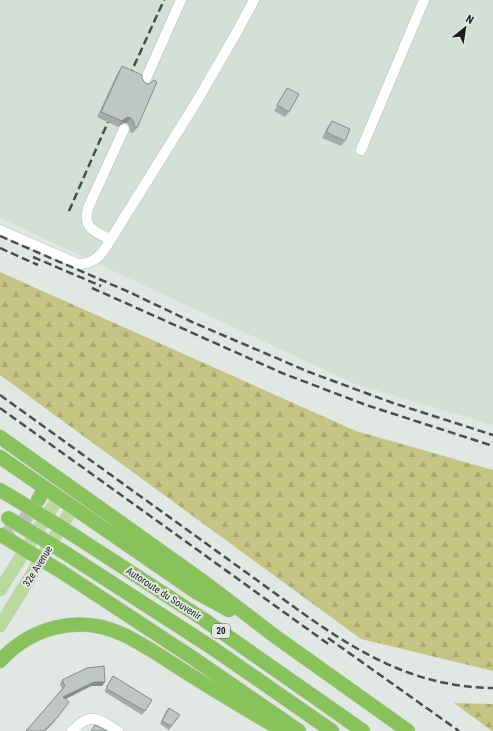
<svg xmlns="http://www.w3.org/2000/svg" width="493" height="731" viewBox="0 0 493 731" font-family="'Roboto Condensed',sans-serif">
<style>
.built{fill:#d2e0d7}
.forest{fill:url(#forest-firs)}
.lines{fill:none;stroke-linecap:round;stroke-linejoin:round}
.highway-tunnel{stroke:#bac0bc;stroke-width:14;stroke-dasharray:14 7;stroke-linecap:butt}
.minor-casing{stroke:#bac0bc;stroke-width:11}
.major-casing{stroke:#c4c5c4;stroke-width:13}
.highway-casing{stroke:#c4c5c4;stroke-width:15}
.minor{stroke:#fff;stroke-width:10}
.major{stroke:#b8da9d;stroke-width:12}
.highway{stroke:#88c25b;stroke-width:14}
.rail{stroke:#4a4e4c;stroke-width:2.5;stroke-dasharray:8 4;stroke-linecap:butt}
.highway-bridge-casing{stroke:#c4c5c4;stroke-width:15;stroke-linecap:butt}
.highway-bridge{stroke:#88c25b;stroke-width:14}
.wall{fill:#a4abaa}
.shaded-wall{fill:#868b8b}
.building{fill:#bfc7c6;stroke:#868b8b}
.labels{text-anchor:middle;stroke-width:4;stroke-linejoin:round;paint-order:stroke}
.shield{fill:#e1e8e4;stroke:#585b59;stroke-width:1}
.shield-label{font-size:9px;font-weight:bold;fill:#1d1f1e}
.street-label{font-size:10px;fill:#1d1f1e;stroke:#e1e8e4}
</style>
<defs>
<pattern id="forest-firs" width="22" height="20" patternUnits="userSpaceOnUse"><rect width="22" height="20" fill="#c6c483"/><path d="M5 1l3.5 6h-7zM16 11l3.5 6h-7z" fill="#aaa871"/></pattern>
</defs>
<rect width="100%" height="100%" fill="#e1e8e4"/>
<!-- built -->
<polygon class="built" points="0,0 493,0 493,425 355,384 0,218"/>
<!-- forest -->
<g class="forest">
<polygon points="0,272 356,431 493,470 493,671 361,639 0,375"/>
<polygon points="454,703 493,704 493,731 492,731"/>
</g>
<g class="lines">
<!-- highway-tunnel -->
<path class="highway-tunnel" d="M 0,536 C 18,529 29,516 38,500"/>
<defs>
<g id="minor">
<polyline points="144,83 181,0"/>
<polyline points="361,150 424,0"/>
<path d="M 0,230 L 78,264 C 89,264 97,260 104,250 L 197,101 L 238,30 L 254,0"/>
<path d="M 110,239 C 95,232 82,228 88,208 L 124,129"/>
<path d="M 72,731 C 91,711 98,719 118,731"/>
</g>
<g id="major">
<polyline points="0,590 59,497"/>
<polyline points="0,626 73,507"/>
</g>
<g id="highway">
<polyline points="0,437 204,582 276,637 408,731"/>
<polyline points="0,457 196,592 229,610"/>
<polyline points="0,490 17,500"/>
<polyline points="38,500 45,488"/>
<polyline points="75,536 203,619 363,731"/>
<polyline points="67,554 211,647 332,731"/>
<polyline points="62,572 193,658 299,731"/>
<path d="M 0,661 C 31,627 79,614 122,634 C 146,645 169,662 192,676 C 222,695 253,713 283,731"/>
</g>
</defs>
<!-- minor casing -->
<use href="#minor" class="minor-casing"/>
<!-- major casing -->
<use href="#major" class="major-casing"/>
<!-- highway casing -->
<use href="#highway" class="highway-casing"/>
<!-- minor -->
<use href="#minor" class="minor"/>
<!-- major -->
<use href="#major" class="major"/>
<!-- highway -->
<use href="#highway" class="highway"/>
<!-- rail -->
<g class="rail">
<polyline points="129,77 164,0"/>
<polyline points="69,211 108,122"/>
<polyline points="0,236 129,292 192,322 309,372 393,403 493,435"/>
<polyline points="0,248 38,265"/>
<polyline points="33,257 101,286"/>
<polyline points="92,288 282,373 366,405 493,446"/>
<path d="M 0,395 L 308,617 C 367,658 420,687 493,688"/>
<polyline points="0,408 331,646"/>
<polyline points="328,638 459,731"/>
</g>
<defs>
<g id="highway-bridge">
<polyline points="17,500 75,536"/>
<polyline points="8,518 67,554"/>
<polyline points="1,535 62,572"/>
</g>
</defs>
<!-- highway-bridge casing -->
<use href="#highway-bridge" class="highway-bridge-casing"/>
<!-- highway-bridge -->
<use href="#highway-bridge" class="highway-bridge"/>
</g>
<!-- wall -->
<g class="wall">
<polygon points="122,66 137,128 133,133 130,132 130,128 127,123 123,123 118,127 97,117 118,72"/>
<polygon points="287,88 289,112 285,117 274,111"/>
<polygon points="332,121 345,141 341,146 322,138 328,126"/>
<polygon points="113,676 152,700 142,715 105,692 105,690"/>
<polygon points="62,680 102,686 91,686 65,699 54,722 45,731 26,731 62,689 60,684"/>
<polygon points="169,708 180,715 169,730 160,724 166,711"/>
</g>
<!-- shaded-wall -->
<g class="shaded-wall">
<polygon points="127,117 131,118 127,123 123,123 118,127 122,121"/>
<polygon points="94,682 105,682 102,686 91,686 60,702 63,697"/>
<polygon points="66,706 54,722 45,731 44,731"/>
</g>
<!-- building -->
<g class="building">
<polygon points="122,66 142,75 142,78 145,83 149,84 154,80 157,82 137,128 134,126 134,122 131,118 127,117 122,121 101,112"/>
<polygon points="287,88 299,94 289,112 277,105"/>
<polygon points="332,121 350,129 345,141 326,132"/>
<polygon points="104,666 105,682 94,682 63,697 69,702 57,718 44,731 26,731 65,686 62,680 87,668"/>
<polygon points="113,676 152,700 145,711 107,689 107,686"/>
<polygon points="169,708 180,715 171,726 162,721"/>
<polygon points="95,725 107,731 91,731"/>
</g>
<g class="labels">
<!-- shield labels -->
<rect class="shield" x="212" y="624" width="18" height="14" rx="3"/>
<g class="shield-label">
<text x="221" y="634">20</text>
</g>
<!-- street labels -->
<g class="street-label">
<text transform="translate(37 566) rotate(-58)" y="4">32e Avenue</text>
<text transform="translate(164 593) rotate(33)" y="4">Autoroute du Souvenir</text>
</g>
</g>
<!-- north arrow -->
<g transform="translate(465 28) rotate(30)" stroke="#e1e8e4" stroke-width="3" paint-order="stroke">
<path d="M0-3L7 15L0 10L-7 15Z" fill="#1d1f1e"/>
<text y="-6" font-size="11" font-weight="bold" text-anchor="middle" fill="#1d1f1e">N</text>
</g>
</svg>
